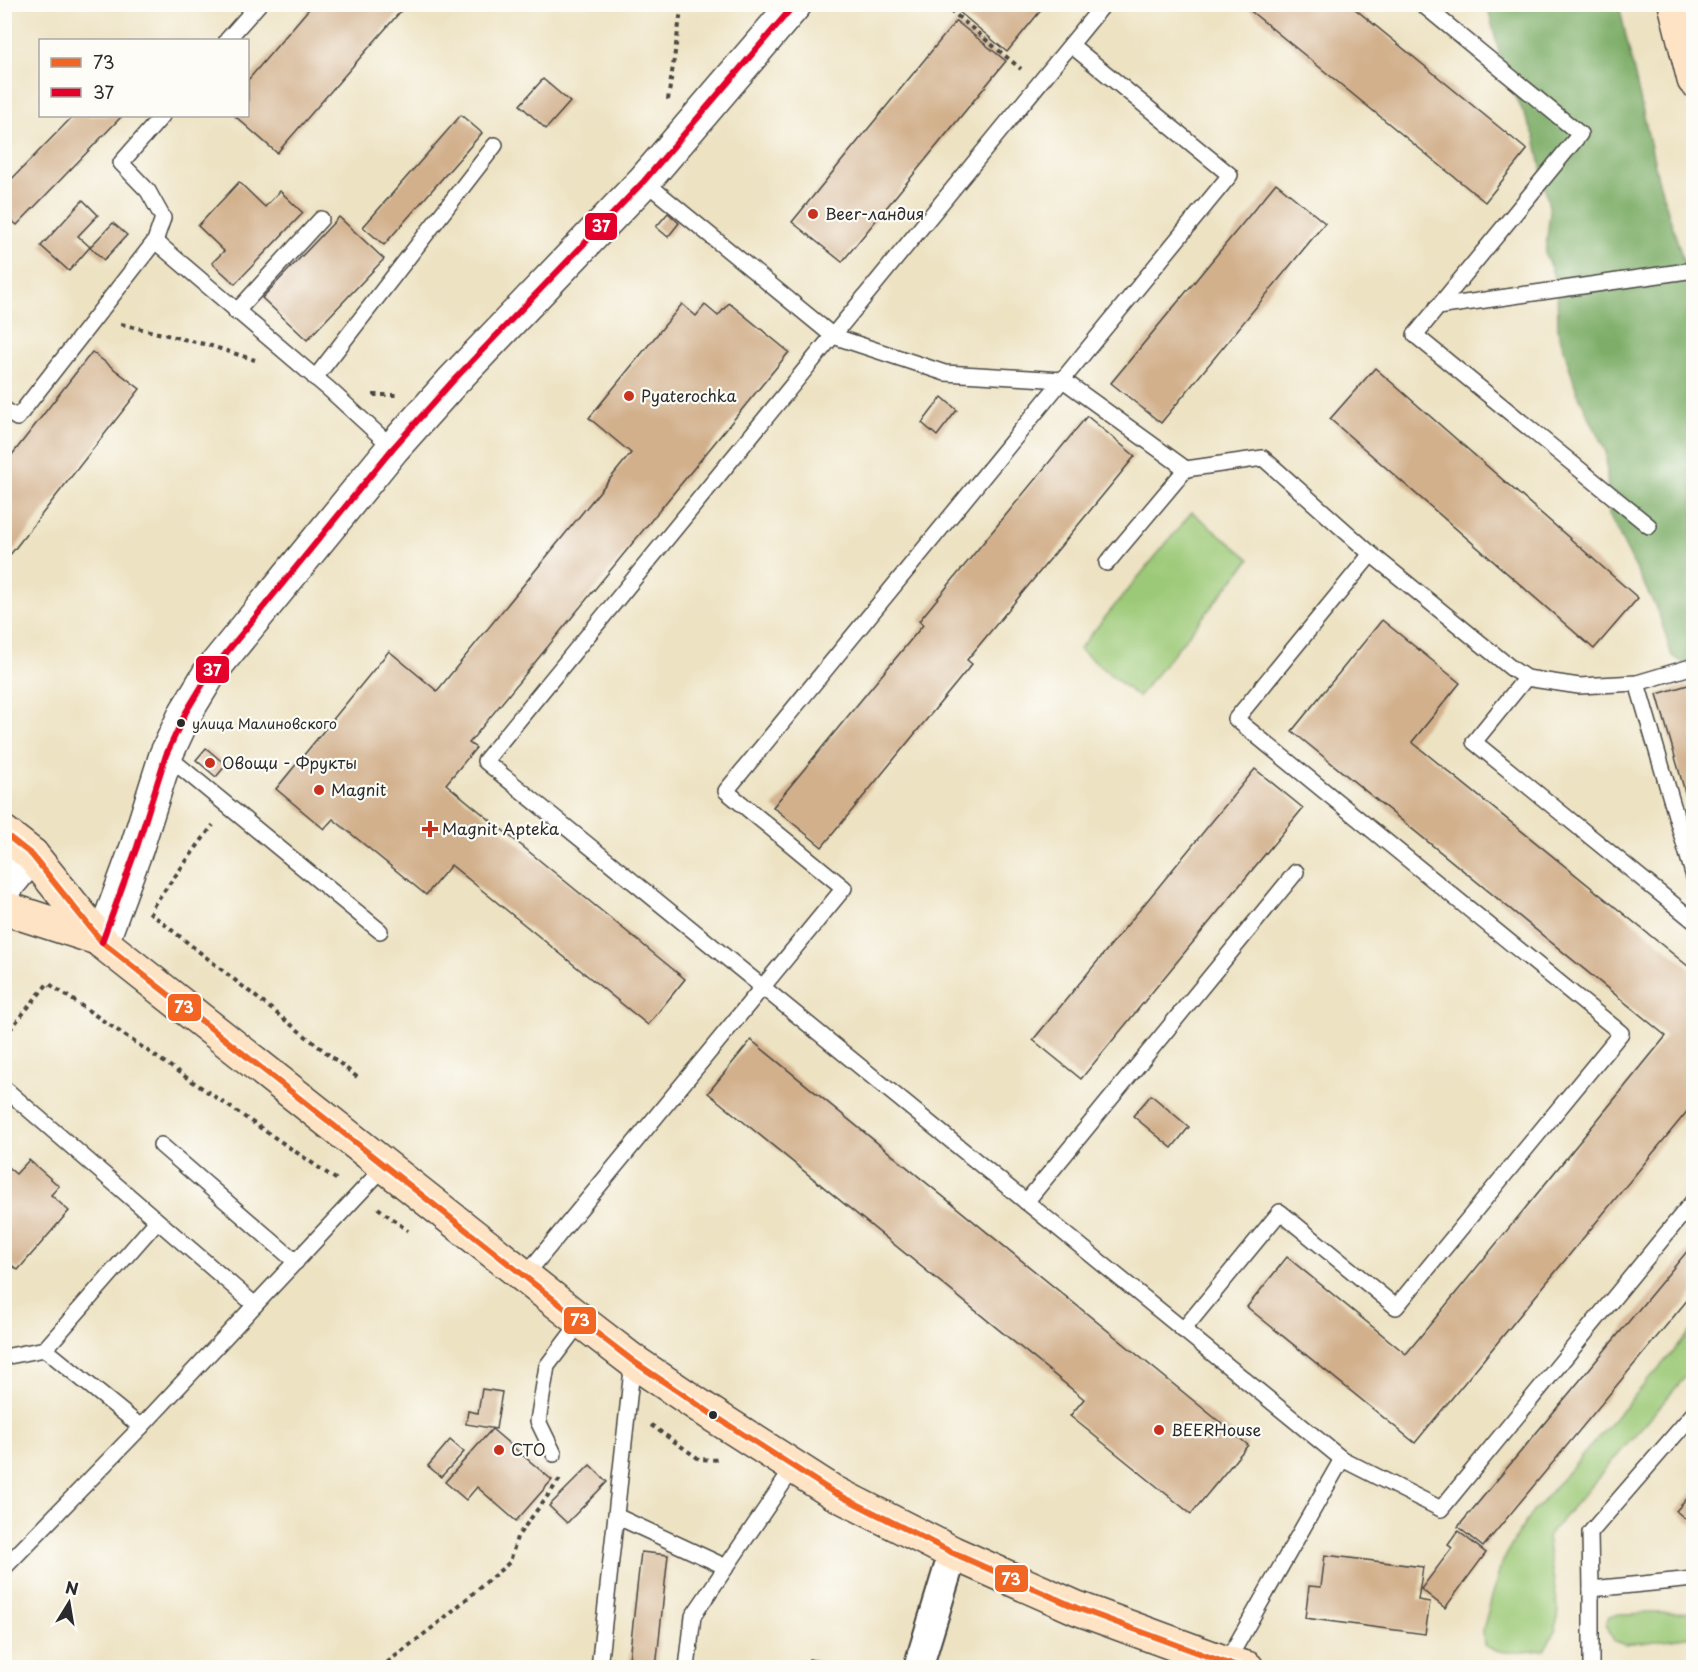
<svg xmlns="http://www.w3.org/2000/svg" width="1698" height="1672" viewBox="0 0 1698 1672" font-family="'Playpen Sans',sans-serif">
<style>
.green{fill:#9cc977;stroke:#647a51;stroke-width:1.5}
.forest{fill:#7dad68;stroke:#546c4a;stroke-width:1.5}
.building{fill:#d2b08c}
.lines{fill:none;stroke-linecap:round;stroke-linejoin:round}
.service-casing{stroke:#484642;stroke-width:18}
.minor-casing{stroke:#484642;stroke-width:32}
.tertiary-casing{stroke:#484642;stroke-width:36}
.secondary-casing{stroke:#484642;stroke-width:36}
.path{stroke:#484642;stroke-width:4;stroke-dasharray:4.5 4.5;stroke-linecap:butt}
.service{stroke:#fff;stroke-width:15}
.minor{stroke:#fff;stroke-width:28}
.tertiary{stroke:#fff;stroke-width:33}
.secondary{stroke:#fee4c5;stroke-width:33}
.bus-1-casing{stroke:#fdfcf7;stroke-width:10}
.bus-2-casing{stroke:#fdfcf7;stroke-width:10}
.bus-1{stroke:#f26522;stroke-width:6}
.bus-2{stroke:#e4002b;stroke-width:6}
.poi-dot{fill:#c8321e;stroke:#fdfcf7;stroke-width:2}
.bus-dot{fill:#2b2b2b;stroke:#fdfcf7;stroke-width:2}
.labels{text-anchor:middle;stroke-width:4.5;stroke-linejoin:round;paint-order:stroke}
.bus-label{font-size:14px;fill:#2b2b2b;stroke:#fdfcf7;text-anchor:start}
.poi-label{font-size:16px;fill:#2b2b2b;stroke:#fdfcf7;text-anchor:start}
.line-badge{stroke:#fdfcf7;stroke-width:2}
.badge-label{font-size:16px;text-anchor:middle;font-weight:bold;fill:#fff}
</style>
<rect width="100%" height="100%" fill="#fdfcf7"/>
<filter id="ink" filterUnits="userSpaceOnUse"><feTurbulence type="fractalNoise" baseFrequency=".0167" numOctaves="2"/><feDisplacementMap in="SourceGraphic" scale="12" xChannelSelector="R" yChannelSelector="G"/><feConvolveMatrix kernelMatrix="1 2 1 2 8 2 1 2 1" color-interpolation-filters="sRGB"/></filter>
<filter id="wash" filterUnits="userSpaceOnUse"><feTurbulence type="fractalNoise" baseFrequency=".008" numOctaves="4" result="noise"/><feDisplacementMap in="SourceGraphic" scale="24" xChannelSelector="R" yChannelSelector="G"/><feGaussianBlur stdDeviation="1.35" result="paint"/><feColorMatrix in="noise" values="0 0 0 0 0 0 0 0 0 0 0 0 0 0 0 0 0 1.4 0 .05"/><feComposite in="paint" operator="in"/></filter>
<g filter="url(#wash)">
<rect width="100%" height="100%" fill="#ede2c2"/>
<!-- green -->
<g class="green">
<polygon points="1192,512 1250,559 1138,697 1079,649"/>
<path d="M 1693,1329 L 1693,1368 L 1547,1537 L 1558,1609 L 1556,1630 L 1544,1650 C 1523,1652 1502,1656 1484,1645 L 1483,1629 L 1501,1565 L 1517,1535 L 1532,1513 Z"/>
<polygon points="1693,1612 1693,1636 1625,1645 1614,1641 1606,1624 1609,1617 1618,1614"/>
</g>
<!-- forest -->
<polygon class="forest" points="1487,5 1619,5 1658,179 1693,292 1693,669 1672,656 1659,614 1609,515 1606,452 1577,392 1558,330 1557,283 1545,254 1550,212 1535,137 1504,72"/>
<g id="blocks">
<!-- building -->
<g class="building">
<polygon points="313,4 407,4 277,153 235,116 248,116 248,80"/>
<polygon points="964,4 1046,4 1007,52 958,11"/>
<polygon points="1242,4 1349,4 1527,150 1485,202"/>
<polygon points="956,21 1006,61 842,262 792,222"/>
<polygon points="543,79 570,102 546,129 520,105"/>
<polygon points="461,115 482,133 384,245 363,227"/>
<polygon points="73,116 122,116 17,225 4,214 4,187"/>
<polygon points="239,182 265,207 280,191 303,213 235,284 212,263 224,251 198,226"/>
<polygon points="1276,183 1325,223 1161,423 1111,383"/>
<polygon points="83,200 98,215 78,236 90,247 69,271 41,246"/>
<polygon points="668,213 679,223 668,237 656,227"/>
<polygon points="339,217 384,259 307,340 262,298"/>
<polygon points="113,223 127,235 104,260 90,247"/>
<polygon points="729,303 789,352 469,743 476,748 446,784 685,979 648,1025 451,865 426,895 333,819 324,829 276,789 389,651 437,691 631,453 589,418 682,304 696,316 705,305 718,316"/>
<polygon points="92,352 140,389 6,560 4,559 4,465"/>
<polygon points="1375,368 1638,598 1594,649 1330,419"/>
<polygon points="942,397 957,410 937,436 922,423"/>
<polygon points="1087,416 1135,456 967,660 972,664 822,847 773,807 923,625 919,621"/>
<polygon points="1382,620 1460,683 1412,742 1694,971 1694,1103 1415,1443 1247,1307 1287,1257 1406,1354 1666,1036 1292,731"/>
<polygon points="1688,685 1694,706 1693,820 1657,694"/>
<polygon points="206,748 226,765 216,777 196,760"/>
<polygon points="1255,769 1303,808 1081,1079 1033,1040"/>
<polygon points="751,1040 1248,1445 1191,1514 1070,1416 1084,1399 708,1093"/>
<polygon points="1151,1095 1189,1127 1172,1148 1133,1116"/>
<polygon points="29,1160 59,1186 51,1195 69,1211 18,1270 4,1259 4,1164 16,1174"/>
<polygon points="1694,1243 1694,1292 1483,1547 1458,1527"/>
<polygon points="482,1389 502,1392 496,1429 466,1424 468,1411 478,1413"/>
<polygon points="492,1429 552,1480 516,1521 477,1487 466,1500 445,1482"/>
<polygon points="450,1440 464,1452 441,1477 428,1466"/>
<polygon points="590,1465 607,1482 567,1523 549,1506"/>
<polygon points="1694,1491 1694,1526 1676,1511"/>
<polygon points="1458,1531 1486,1553 1445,1608 1421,1589 1452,1548 1448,1545"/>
<polygon points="641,1552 668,1555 656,1668 628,1668"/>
<polygon points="1325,1555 1423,1567 1418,1600 1430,1602 1425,1634 1305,1618 1309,1586 1321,1587"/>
<polygon points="809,1659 845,1666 845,1668 807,1668"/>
</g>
</g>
</g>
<g filter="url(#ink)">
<use href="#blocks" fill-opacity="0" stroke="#484642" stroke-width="1.5"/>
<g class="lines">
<defs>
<g id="service">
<polyline points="1104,4 485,761 1342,1459 1441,1509 1694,1200"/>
<polyline points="1422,4 1580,134 1415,335 1649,526"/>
<polyline points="227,40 259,4"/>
<polyline points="644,181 833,336 945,373 1063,380 1186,469 1263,458 1371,554 1511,668 1526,678 1579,686 1637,683 1694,666"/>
<polyline points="155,241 330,390 393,448"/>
<polyline points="1437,307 1694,270"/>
<polyline points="236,312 321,219"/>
<polyline points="315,378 495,145"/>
<polyline points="4,409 17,418 155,241 163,218 148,191 121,163 162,116"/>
<polyline points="1107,563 1186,469"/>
<polyline points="1526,678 1474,742 1694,921"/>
<polyline points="1637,683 1694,877"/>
<polyline points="166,755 380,931"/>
<polyline points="4,1088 255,1305"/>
<polyline points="161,1145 296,1262"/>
<polyline points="1026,1202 1296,872"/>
<polyline points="524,1277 844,888 726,791 1230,175 1071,45"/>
<polyline points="1183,1330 1280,1212 1396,1307 1621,1033 1236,719 1371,554"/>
<polyline points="45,1349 157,1221"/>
<polyline points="4,1357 45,1349 141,1427"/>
<polyline points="1694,1413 1590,1533 1591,1589 1694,1579"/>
<polyline points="554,1454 538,1421 547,1366 581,1321"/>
<polyline points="616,1516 726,1567"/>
<polyline points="4,1568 141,1427 386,1165"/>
<polyline points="1591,1589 1591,1668"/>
<polyline points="1226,1663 1342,1459"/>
<polyline points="599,1668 633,1361"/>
<polyline points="687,1668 693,1616 794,1467"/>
</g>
<polyline id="minor" points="918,1668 953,1553"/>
<g id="tertiary">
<polyline points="4,889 32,855"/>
<polyline points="102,942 137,847 166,755 186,712 209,674 393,448 452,382 644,181 795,4"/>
</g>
<g id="secondary">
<polyline points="1675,4 1694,80"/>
<polyline points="4,833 32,855 102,942 581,1321 633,1361 713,1415 833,1492 953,1553 1077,1608 1226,1663 1247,1668"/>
<polyline points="4,908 100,939"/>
</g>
</defs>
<!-- service casing -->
<use href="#service" class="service-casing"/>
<!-- minor casing -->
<use href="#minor" class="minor-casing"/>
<!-- tertiary casing -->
<use href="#tertiary" class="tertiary-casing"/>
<!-- secondary casing -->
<use href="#secondary" class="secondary-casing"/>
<!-- path -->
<g class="path">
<polyline points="943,4 1021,69"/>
<polyline points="668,100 682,4"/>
<polyline points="121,324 208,345 255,360"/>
<polyline points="373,395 396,395"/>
<polyline points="153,906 213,825"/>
<polyline points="149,912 357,1077"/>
<polyline points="4,1037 48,983 340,1182"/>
<polyline points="378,1208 408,1231"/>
<polyline points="651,1425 699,1459 720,1460"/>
<polyline points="380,1668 437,1624 510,1562 517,1537 560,1479"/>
</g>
<!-- service -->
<use href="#service" class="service"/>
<!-- minor -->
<use href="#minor" class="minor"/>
<!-- tertiary -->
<use href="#tertiary" class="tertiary"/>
<!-- secondary -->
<use href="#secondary" class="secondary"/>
<defs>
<polyline id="bus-1" points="4,833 32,855 102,942 581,1321 633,1361 713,1415 833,1492 953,1553 1077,1608 1226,1663 1247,1668"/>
<polyline id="bus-2" points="102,942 137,847 166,755 186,712 209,674 393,448 452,382 644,181 795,4"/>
</defs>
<!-- bus-1 casing -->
<use href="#bus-1" class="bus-1-casing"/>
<!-- bus-2 casing -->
<use href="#bus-2" class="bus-2-casing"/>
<!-- bus-1 -->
<use href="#bus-1" class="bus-1"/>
<!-- bus-2 -->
<use href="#bus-2" class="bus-2"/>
</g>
</g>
<!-- markers -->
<g class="poi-dot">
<circle cx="813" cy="214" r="6"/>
<circle cx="629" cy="396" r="6"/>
<circle cx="210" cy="763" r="6"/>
<circle cx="319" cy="790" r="6"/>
<path d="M427 820h6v6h6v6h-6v6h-6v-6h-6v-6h6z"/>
<circle cx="1159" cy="1430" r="6"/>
<circle cx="499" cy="1450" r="6"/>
</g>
<g class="bus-dot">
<circle cx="181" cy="723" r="5"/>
<circle cx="713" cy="1415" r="5"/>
</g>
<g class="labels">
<!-- bus labels -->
<g class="bus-label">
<text x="192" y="729">улица Малиновского</text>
</g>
<!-- poi labels -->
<g class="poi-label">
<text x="825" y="220">Beer-ландия</text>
<text x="641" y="402">Pyaterochka</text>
<text x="222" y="769">Овощи - Фрукты</text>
<text x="331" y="796">Magnit</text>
<text x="442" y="835">Magnit Apteka</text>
<text x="1171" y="1436">BEERHouse</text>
<text x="511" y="1456">СТО</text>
</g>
</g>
<g class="line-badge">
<rect x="584" y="212" width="34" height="29" rx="6" fill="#e4002b"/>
<rect x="195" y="655" width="35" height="29" rx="6" fill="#e4002b"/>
<rect x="167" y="993" width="35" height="29" rx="6" fill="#f26522"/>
<rect x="563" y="1306" width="34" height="29" rx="6" fill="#f26522"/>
<rect x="994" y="1564" width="35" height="29" rx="6" fill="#f26522"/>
</g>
<g class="badge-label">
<text x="601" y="232">37</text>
<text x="212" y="676">37</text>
<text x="184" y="1013">73</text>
<text x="580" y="1326">73</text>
<text x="1011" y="1585">73</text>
</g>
<!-- margin -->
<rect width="1698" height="1672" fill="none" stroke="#fdfcf7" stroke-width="24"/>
<!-- legend -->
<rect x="39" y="39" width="210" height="78" fill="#fdfcf7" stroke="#a9a8a5" stroke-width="1.5"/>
<rect x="51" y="58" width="30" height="9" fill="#f26522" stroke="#a9a8a5" stroke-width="1.5"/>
<text x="93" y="69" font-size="18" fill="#2b2b2b">73</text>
<rect x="51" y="88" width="30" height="9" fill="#e4002b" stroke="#a9a8a5" stroke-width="1.5"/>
<text x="93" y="99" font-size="18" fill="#2b2b2b">37</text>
<!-- north arrow -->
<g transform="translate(69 1603) rotate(11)" stroke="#fdfcf7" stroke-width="4.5" paint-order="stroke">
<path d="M0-4.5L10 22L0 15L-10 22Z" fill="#2b2b2b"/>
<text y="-9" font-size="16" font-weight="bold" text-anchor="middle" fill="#2b2b2b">N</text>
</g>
</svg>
